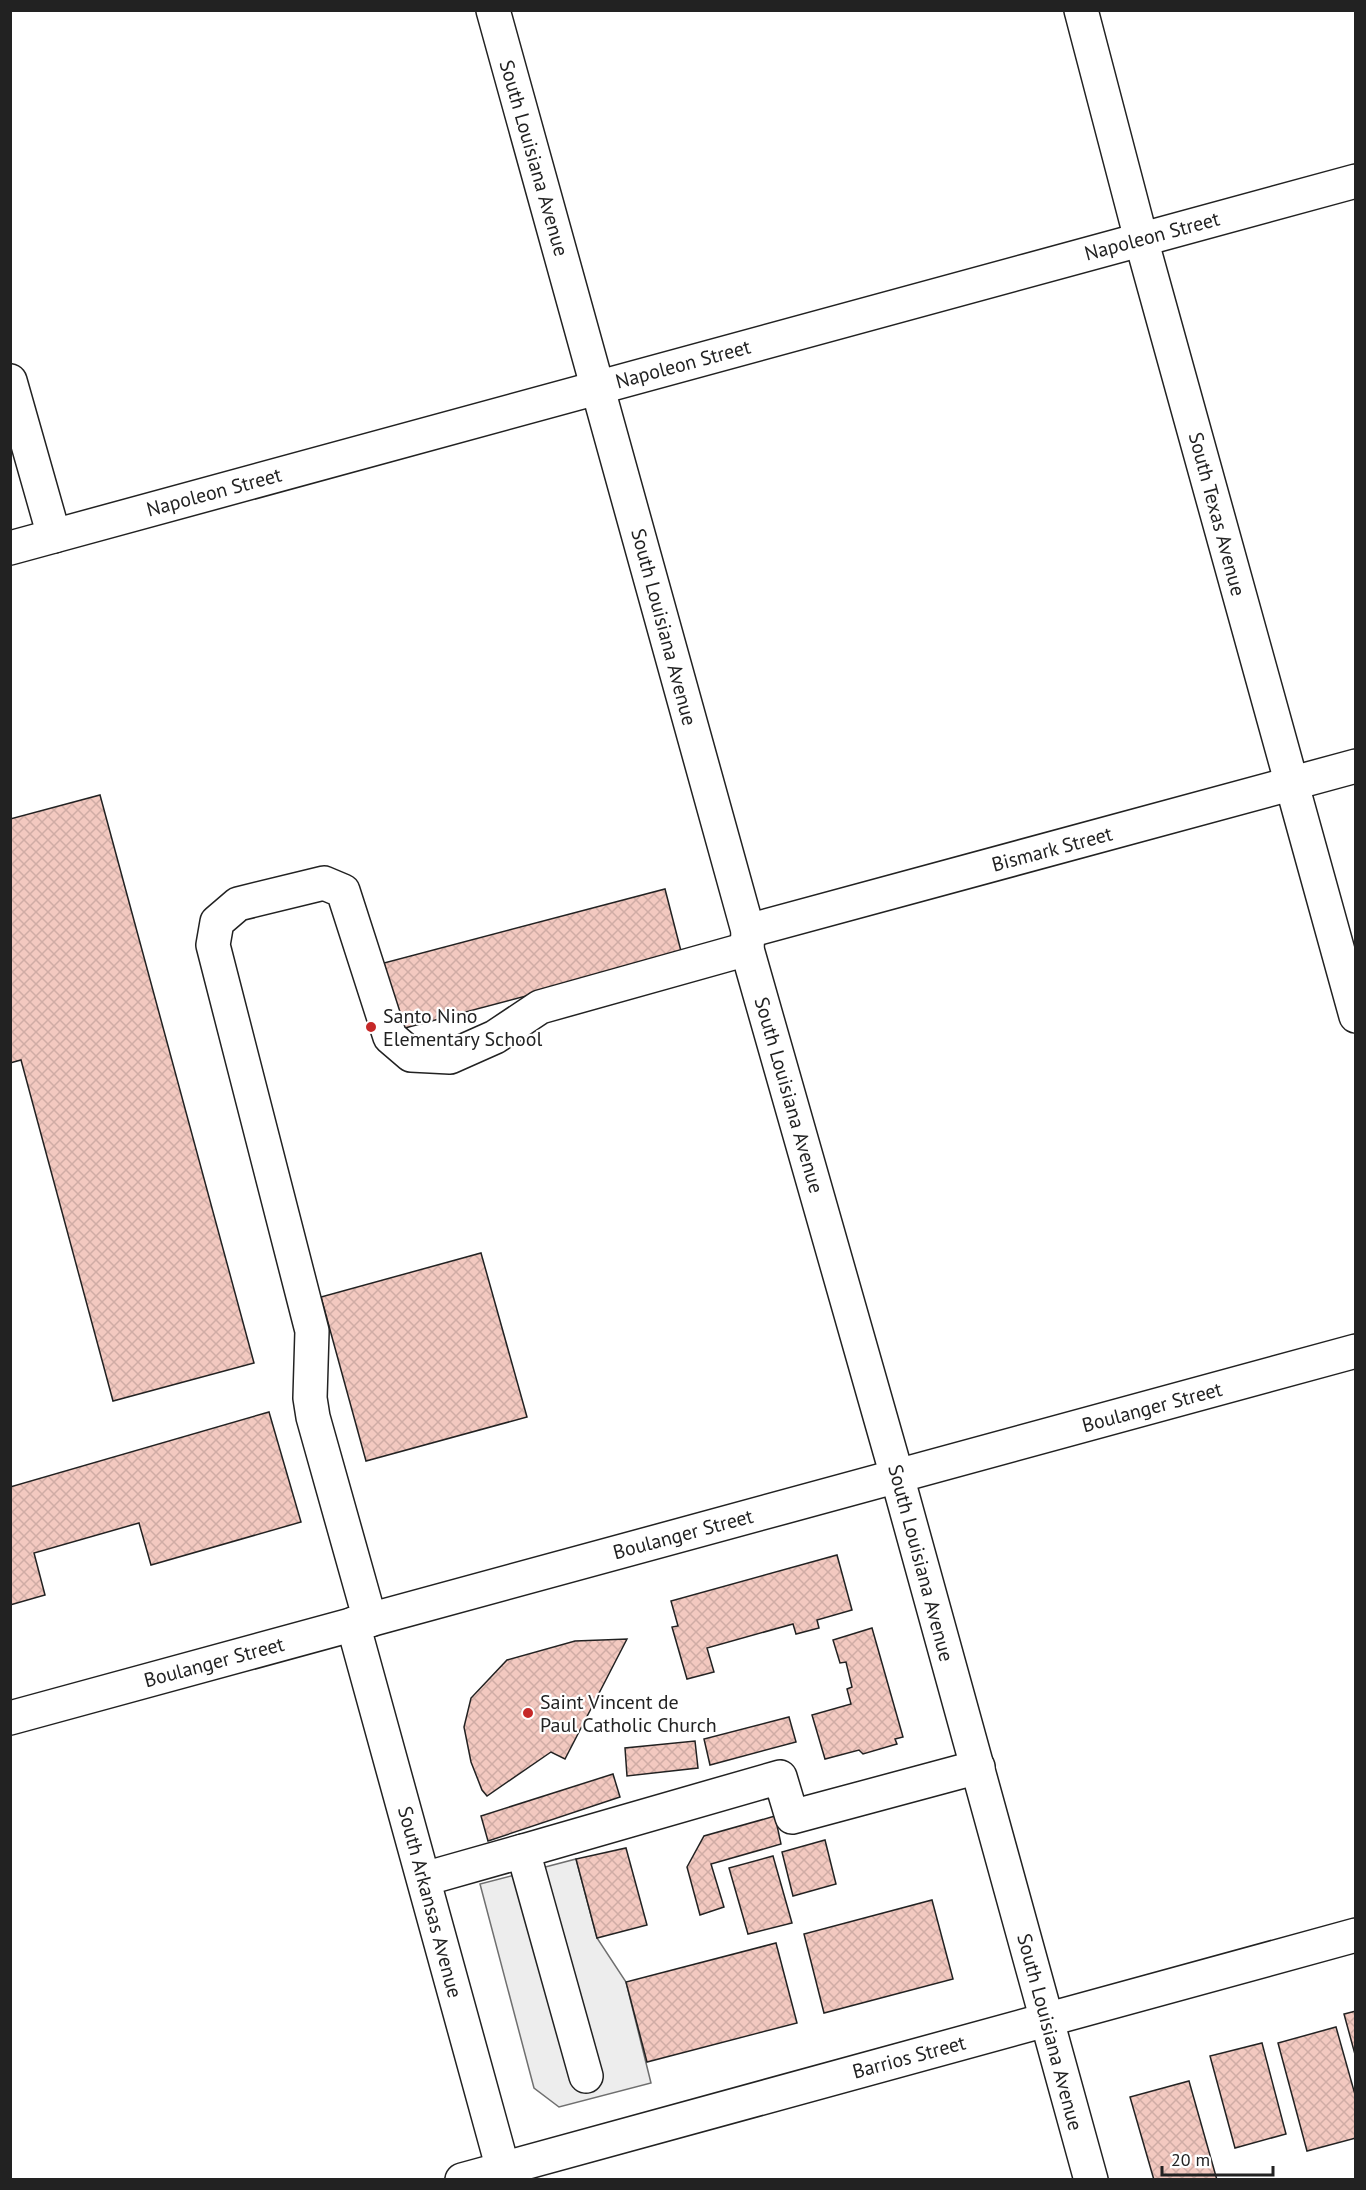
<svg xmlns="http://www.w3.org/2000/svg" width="1366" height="2190" viewBox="0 0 1366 2190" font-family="'PT Sans',sans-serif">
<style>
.parking{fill:#ededed;stroke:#6f6f6f;stroke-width:1.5}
.building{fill:url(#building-cross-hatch);stroke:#222;stroke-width:1.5}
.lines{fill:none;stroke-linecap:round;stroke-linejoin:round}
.minor-casing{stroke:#222;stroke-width:36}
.minor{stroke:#fff;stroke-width:33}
.poi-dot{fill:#c62828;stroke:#fff;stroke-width:2}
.labels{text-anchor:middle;stroke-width:4.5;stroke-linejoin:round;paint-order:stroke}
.street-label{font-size:20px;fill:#222;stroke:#fff}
.poi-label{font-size:20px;fill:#222;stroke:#fff;text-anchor:start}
</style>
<defs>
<pattern id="building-cross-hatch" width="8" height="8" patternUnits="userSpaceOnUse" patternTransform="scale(1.5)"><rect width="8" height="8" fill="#f3c9c0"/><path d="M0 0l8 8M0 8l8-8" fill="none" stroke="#d0aca5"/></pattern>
</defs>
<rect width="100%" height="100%" fill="#fff"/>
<!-- parking -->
<polygon class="parking" points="576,1859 597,1938 626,1982 651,2083 559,2107 534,2088 480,1884"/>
<!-- building -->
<g class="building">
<polygon points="100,795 254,1363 113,1401 21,1060 10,1063 10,819"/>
<polygon points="665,889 682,955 401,1029 384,963"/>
<polygon points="481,1253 527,1417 366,1461 321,1297"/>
<polygon points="269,1412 301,1522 151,1565 139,1523 34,1553 45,1595 10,1605 10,1487"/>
<polygon points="837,1555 852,1610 817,1620 819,1628 796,1634 793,1624 707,1648 714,1672 687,1679 672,1627 678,1626 671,1601"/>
<polygon points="872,1628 903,1737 895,1739 897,1744 863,1754 859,1750 825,1759 812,1715 851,1704 847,1689 852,1687 846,1662 840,1663 833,1640"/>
<polygon points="627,1639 565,1759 551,1752 487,1796 482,1790 471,1762 464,1727 471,1698 507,1660 575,1641"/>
<polygon points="789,1717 796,1742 710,1765 704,1739"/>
<polygon points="695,1741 698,1768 627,1776 625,1748"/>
<polygon points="613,1774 620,1797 488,1841 481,1816"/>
<polygon points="775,1816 781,1844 711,1864 724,1907 700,1915 687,1867 704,1836"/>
<polygon points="825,1840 836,1884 793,1896 782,1852"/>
<polygon points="626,1848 647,1925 597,1938 576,1859"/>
<polygon points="773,1856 792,1923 748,1934 729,1868"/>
<polygon points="932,1900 953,1979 824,2013 804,1934"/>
<polygon points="776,1943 797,2023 647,2062 626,1982"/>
<polygon points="1356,2011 1356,2058 1344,2014"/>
<polygon points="1336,2027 1356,2098 1356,2138 1307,2151 1278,2043"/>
<polygon points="1262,2043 1286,2134 1235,2148 1210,2056"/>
<polygon points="1189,2081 1217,2180 1154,2180 1130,2097"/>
</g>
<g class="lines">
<defs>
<g id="minor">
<polyline points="493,10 748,931 747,949 897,1476 1091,2180"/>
<polyline points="1081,10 1141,239 1356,1016"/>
<polyline points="10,381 54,536"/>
<polyline points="10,548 1356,181"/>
<polyline points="748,931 1356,766"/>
<polyline points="370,1620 313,1417 310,1398 312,1331 213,945 217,922 238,904 324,883 343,891 390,1037 411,1055 450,1057 495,1037 540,1007 747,949"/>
<polyline points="353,1624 506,2180"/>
<polyline points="10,1718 1356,1351"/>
<polyline points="424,1879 523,1851"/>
<polyline points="586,2076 523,1851 780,1777 792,1817 978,1767"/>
<polyline points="462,2180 1356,1935"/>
</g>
</defs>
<!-- minor casing -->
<use href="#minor" class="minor-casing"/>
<!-- minor -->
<use href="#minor" class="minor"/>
</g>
<!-- markers -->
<g class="poi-dot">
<circle cx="371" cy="1027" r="6"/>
<circle cx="528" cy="1713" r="6"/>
</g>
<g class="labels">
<!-- street labels -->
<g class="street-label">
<text transform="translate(534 158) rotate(74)" y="7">South Louisiana Avenue</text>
<text transform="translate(1152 236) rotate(-15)" y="7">Napoleon Street</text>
<text transform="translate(683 364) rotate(-15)" y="7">Napoleon Street</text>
<text transform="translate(214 492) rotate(-15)" y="7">Napoleon Street</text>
<text transform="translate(1217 514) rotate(75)" y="7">South Texas Avenue</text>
<text transform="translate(664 627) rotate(75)" y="7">South Louisiana Avenue</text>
<text transform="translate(1052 849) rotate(-15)" y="7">Bismark Street</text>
<text transform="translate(789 1095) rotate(74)" y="7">South Louisiana Avenue</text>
<text transform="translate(1152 1407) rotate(-15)" y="7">Boulanger Street</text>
<text transform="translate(683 1534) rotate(-15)" y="7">Boulanger Street</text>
<text transform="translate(921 1563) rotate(75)" y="7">South Louisiana Avenue</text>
<text transform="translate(214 1662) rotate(-15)" y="7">Boulanger Street</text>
<text transform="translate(430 1902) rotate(75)" y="7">South Arkansas Avenue</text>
<text transform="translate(1050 2032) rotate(75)" y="7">South Louisiana Avenue</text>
<text transform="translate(909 2057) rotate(-15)" y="7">Barrios Street</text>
</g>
<!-- poi labels -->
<g class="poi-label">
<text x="383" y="1023">Santo Nino<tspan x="383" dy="23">Elementary School</tspan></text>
<text x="540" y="1709">Saint Vincent de<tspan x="540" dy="23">Paul Catholic Church</tspan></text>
</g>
</g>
<!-- border -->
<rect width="1366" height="2190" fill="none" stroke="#222222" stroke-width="24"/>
<!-- scale -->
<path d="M1162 2166v9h111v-9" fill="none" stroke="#222222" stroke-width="3"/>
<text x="1171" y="2166" font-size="18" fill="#222222" stroke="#ffffff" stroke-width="4.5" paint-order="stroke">20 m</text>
</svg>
